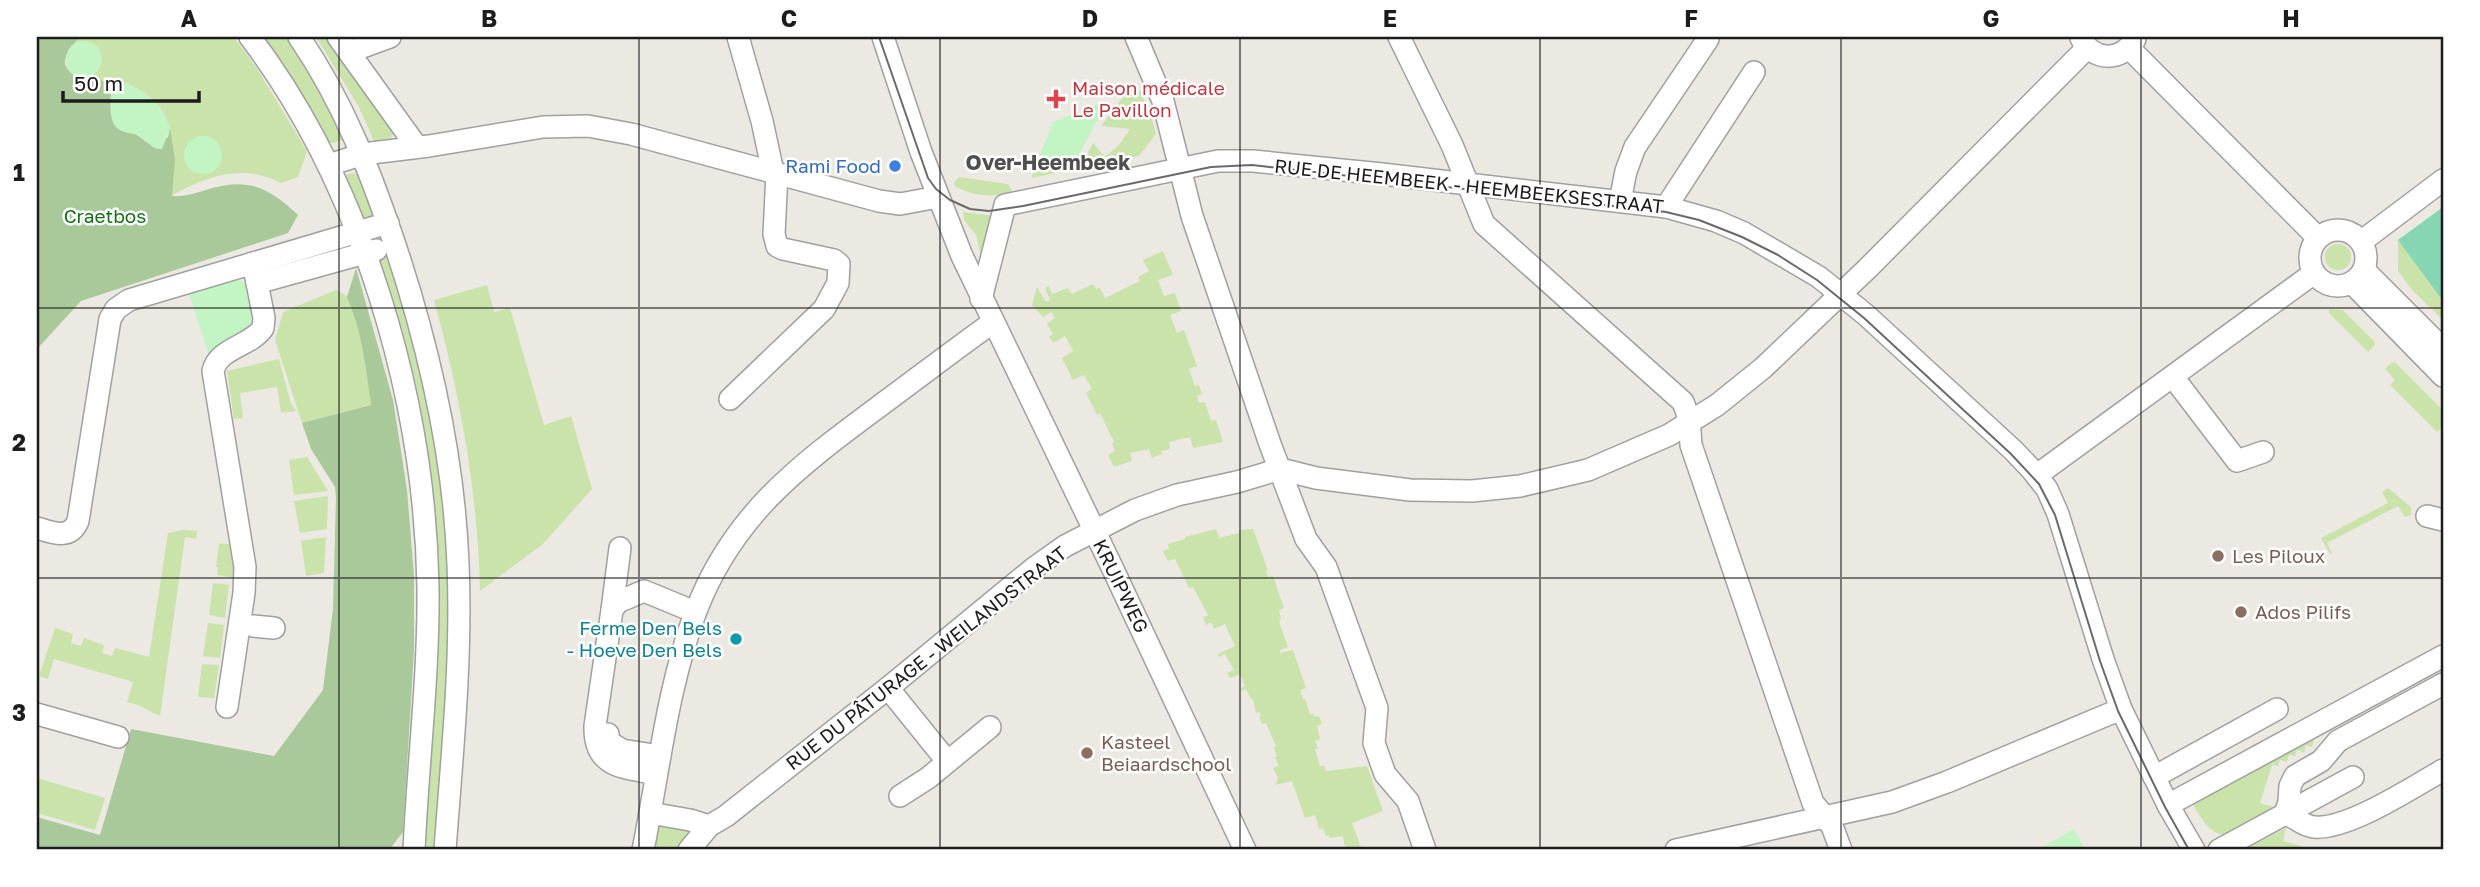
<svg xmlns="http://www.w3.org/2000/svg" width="2480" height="887" viewBox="0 0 2480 887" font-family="'Golos Text',sans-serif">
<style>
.grass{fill:#c9e3ab}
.forest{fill:#aac99a}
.park{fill:#c2f4c4}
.pitch{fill:#86d6b4}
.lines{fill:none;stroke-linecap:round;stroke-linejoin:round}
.minor-casing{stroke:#a0a0a0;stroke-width:24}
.minor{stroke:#fff;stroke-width:21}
.tram{stroke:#6a6a6a;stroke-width:2}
.grid{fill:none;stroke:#1c1c1c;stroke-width:2;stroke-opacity:0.55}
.health-dot{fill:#e0444e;stroke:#fff;stroke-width:2.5}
.shop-dot{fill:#3f7fe0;stroke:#fff;stroke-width:2.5}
.education-dot{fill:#8d6e63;stroke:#fff;stroke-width:2.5}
.culture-dot{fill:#0f9aa8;stroke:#fff;stroke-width:2.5}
.labels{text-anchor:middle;stroke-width:5;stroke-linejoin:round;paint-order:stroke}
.health-label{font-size:19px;fill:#be3a42;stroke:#fff;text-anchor:start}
.shop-label{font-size:19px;fill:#366cbe;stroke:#fff;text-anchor:end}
.street-label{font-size:19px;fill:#1c1c1c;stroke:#fff}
.park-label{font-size:19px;fill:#147018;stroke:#fff}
.education-label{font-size:19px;fill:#785e54;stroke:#fff;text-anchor:start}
.culture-label{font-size:19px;fill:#0d838f;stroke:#fff;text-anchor:end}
.neighbourhood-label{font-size:21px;font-weight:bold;fill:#4f4f4f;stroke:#fff}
.neatline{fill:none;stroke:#1c1c1c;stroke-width:2.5}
.grid-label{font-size:23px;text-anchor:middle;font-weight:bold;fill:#1c1c1c}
</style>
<rect width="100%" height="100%" fill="#ece9e2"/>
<!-- grass -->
<g class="grass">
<path d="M 79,37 L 234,37 L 256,67 L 307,151 L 298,177 L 281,183 C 244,163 206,176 171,196 C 174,183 174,171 173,157 C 171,117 164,102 127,83 L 114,86 L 92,76 L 77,77 L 68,69 L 65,57 L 67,51 Z"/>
<polygon points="258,37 291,37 347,139 333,143 325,141"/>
<polygon points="316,37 331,37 395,130 391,138 374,141 359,107"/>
<polygon points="1138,87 1150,113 1156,134 1139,156 1080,168 1093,143 1105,157 1119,145 1130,129 1101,126 1127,92"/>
<polygon points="1068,155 1078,157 1071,170 1032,178 1032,175 1051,159"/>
<polygon points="359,173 379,216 363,226 343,177 348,174"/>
<path d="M 959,177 L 1008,184 L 1013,193 C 991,197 974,197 955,186 L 954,183 Z"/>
<polygon points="963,212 996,216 982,260 976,235 964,220"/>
<polygon points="2402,237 2443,293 2443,320 2412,290 2398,271 2398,240"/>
<circle cx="2338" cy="257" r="13"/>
<polygon points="388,251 433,411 452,576 439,850 421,850 434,629 375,255"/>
<polygon points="1163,251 1173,275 1158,280 1164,296 1175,293 1181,311 1170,315 1177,333 1184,330 1197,366 1189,369 1195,386 1199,385 1202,394 1197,396 1199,403 1205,402 1211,421 1216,420 1223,442 1193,448 1190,437 1169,442 1170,449 1161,451 1162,454 1152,458 1149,449 1130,453 1132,461 1114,467 1108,455 1115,451 1112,444 1114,442 1100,413 1097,415 1086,393 1092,389 1084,375 1073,380 1062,358 1073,351 1065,336 1053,343 1049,337 1053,334 1047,324 1055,318 1051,312 1043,317 1032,305 1037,287 1046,302 1050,300 1045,288 1049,286 1052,294 1068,288 1072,294 1093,284 1096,289 1100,288 1105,298 1140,281 1138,277 1149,271 1143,260"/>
<path d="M 487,285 L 494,312 L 510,308 L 544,425 L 571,416 L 592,489 L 543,544 L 480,591 C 478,492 460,395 434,300 Z"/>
<path d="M 336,290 C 339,292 343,293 346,296 C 362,312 368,381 371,405 L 302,423 L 275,340 L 283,312 Z"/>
<polygon points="2329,309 2343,310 2374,341 2375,345 2368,352 2329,313"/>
<polygon points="279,359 291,404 296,411 281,413 277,387 240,393 243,418 234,419 227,371"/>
<polygon points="2395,362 2443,410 2443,426 2437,432 2390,385 2395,380 2385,369 2391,363"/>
<polygon points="307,457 328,491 294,495 289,460"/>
<polygon points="2388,488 2411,507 2411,515 2405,517 2398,506 2327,543 2332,553 2330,554 2321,538 2388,503 2382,492"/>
<polygon points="328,496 327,529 300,533 294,501"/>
<polygon points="1216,529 1219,538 1239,533 1239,530 1253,529 1268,570 1266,571 1268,577 1273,576 1284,608 1279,610 1281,619 1279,622 1288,647 1280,650 1280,653 1293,650 1306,688 1300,690 1303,699 1305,699 1310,714 1313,714 1314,717 1319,716 1322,724 1317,726 1320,739 1315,741 1318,748 1315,749 1320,766 1324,766 1326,771 1367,766 1383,811 1352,823 1362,850 1338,850 1345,848 1343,836 1330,838 1329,835 1326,836 1323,828 1319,829 1315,815 1305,818 1292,781 1275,785 1278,778 1273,768 1279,766 1275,758 1277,756 1274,748 1276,746 1266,723 1262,724 1259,716 1261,715 1259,712 1256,713 1253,699 1251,699 1246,689 1242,691 1241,688 1245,686 1240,674 1230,678 1227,673 1234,670 1225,654 1219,657 1218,654 1235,646 1225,624 1214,629 1211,622 1206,625 1203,618 1208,615 1193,587 1189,588 1175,559 1168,561 1163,551 1169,549 1168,544 1185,539 1185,537"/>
<polygon points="183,530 197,531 196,539 185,537 160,716 138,705 127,702 133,682 54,659 48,679 39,676 55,628 73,634 71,643 81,646 84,638 104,645 102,653 112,656 115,648 149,657 168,533"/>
<polygon points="326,537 324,573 306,576 301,541"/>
<polygon points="219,543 235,545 240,579 217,575 218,567 216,567"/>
<polygon points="213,583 229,585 225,618 209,615"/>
<polygon points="208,623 224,625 220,658 203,656"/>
<path d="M 2443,662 L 2443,670 L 2314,739 L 2312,747 L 2306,745 L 2304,752 L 2297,750 L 2295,756 L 2289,755 L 2287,762 L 2280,760 L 2278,766 L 2272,765 L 2260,803 L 2273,807 L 2271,810 L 2223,835 C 2206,831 2200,815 2191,801 Z"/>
<polygon points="202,664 219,665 214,698 198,697"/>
<polygon points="37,778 105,798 95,830 37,813"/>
<polygon points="662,825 686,828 690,833 679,850 651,850 656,829"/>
<polygon points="2286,828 2283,841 2316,850 2244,850"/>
</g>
<!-- forest -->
<g class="forest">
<path d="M 37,37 L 79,37 C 69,51 54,63 77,77 L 92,76 L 114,86 L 111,90 L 111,111 L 122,131 L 133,132 L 152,146 L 168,137 L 170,128 L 175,160 L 172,196 C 185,197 196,193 209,189 C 249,177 269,188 298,215 L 288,233 L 81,301 L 37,349 Z"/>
<path d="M 356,268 L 393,400 L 407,490 L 414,576 L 414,651 L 403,832 L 389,850 L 37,850 L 37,817 L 100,835 L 131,729 L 274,756 L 323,690 L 333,609 L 336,497 L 335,487 L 311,449 L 302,423 L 371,405 C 366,368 362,331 347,297 Z"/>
</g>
<!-- park -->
<g class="park">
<circle cx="84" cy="59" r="18"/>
<path d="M 127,83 C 148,94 163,105 170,128 L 162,149 C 153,150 151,144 144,139 C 136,133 130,134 122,131 C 108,126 110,102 111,90 L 114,86 Z"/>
<path d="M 1105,101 L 1101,113 L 1078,157 C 1053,153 1050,162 1032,175 L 1053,122 Z"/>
<circle cx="203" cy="155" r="19"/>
<polygon points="237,278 247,285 254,319 252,328 209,355 187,288"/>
<polygon points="2074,829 2085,850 2037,850"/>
</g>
<!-- pitch -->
<polygon class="pitch" points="2443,207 2443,301 2398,240"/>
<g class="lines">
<defs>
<g id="minor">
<path d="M 250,37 C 363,186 425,400 428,587 C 429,675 418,762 414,850"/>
<path d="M 299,37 C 344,103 371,173 396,248 C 430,351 454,456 458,564 C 462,660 452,755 445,850"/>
<polyline points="338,37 417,147"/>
<polyline points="738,37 762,121 773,172"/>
<polyline points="883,37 921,152 962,256 1111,565 1245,850"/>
<polyline points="1136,37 1163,101 1192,216 1270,444 1306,539 1326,567 1377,708 1374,743 1385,774 1408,801 1425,850"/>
<polyline points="1399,37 1452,145 1484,224 1683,402 1689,418 1691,445 1813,803 1832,826 1841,850"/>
<path d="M 2081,38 C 2093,62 2122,62 2135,39"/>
<polyline points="2129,48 2318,238"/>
<polyline points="349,52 390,37"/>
<polyline points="329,165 363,154 429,146 543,127 588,126 631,134 879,201 900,204 938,197"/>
<polyline points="1620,201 1626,171 1635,147 1708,39"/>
<polyline points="1666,207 1754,72"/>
<circle cx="2338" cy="258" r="28"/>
<polyline points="2362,241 2443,180"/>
<polyline points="2364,270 2443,349"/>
<polyline points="257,283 376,250"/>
<polyline points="2352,283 2443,376"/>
<polyline points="981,299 1005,205 1218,161 1253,161 1382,174 1666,207 1716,221 1744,233 1819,277 1866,315 2014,451 2032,470 2047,489 2058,514 2103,659 2121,709 2168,805 2194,850"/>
<polyline points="2173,377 2237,461 2263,452"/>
<polyline points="730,399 824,309 838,283 839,264 834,260 783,249 777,246 774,234 777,173"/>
<polyline points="2037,475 2314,273"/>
<polyline points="2427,516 2443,520"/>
<path d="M 37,528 C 53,533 70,540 78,521 L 110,319 L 116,309 L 129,300 L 388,223"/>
<polyline points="612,610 620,548"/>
<polyline points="253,626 274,628"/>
<path d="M 2443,684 L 2338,741 L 2321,761 L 2295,776 L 2290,786 L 2289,802 L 2285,814 C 2296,817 2302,826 2314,827 C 2348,830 2413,787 2443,770"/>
<polyline points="888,688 947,761"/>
<path d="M 227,707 L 244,593 L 245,567 L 213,371 C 218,348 251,346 263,328 L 264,318 L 253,263"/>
<polyline points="37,714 118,737"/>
<polyline points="608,734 609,742 622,750 660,756"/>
<path d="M 656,774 C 623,767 594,768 595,726 L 612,610 L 618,602 L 644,591 L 695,612"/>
<polyline points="2154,777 2277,709"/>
<polyline points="900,796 928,778 990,727"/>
<polyline points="2168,805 2443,656"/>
<polyline points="650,813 690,820 709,826"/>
<path d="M 643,850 C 659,771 667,688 696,611 C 733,514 800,465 881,405 C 918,378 955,349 992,323"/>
<polyline points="689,850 709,826 726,816 888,688 1034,568 1065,546 1135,510 1177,495 1237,482 1280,469 1316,478 1410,490 1472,491 1520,486 1588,470 1669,435 1717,405 1763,368 1867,269 2087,48"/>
<polyline points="1676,850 1892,802 1947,782 2121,709"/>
<polyline points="2219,850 2353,777"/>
</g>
</defs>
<!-- minor casing -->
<use href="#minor" class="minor-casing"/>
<!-- minor -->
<use href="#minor" class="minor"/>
<!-- tram -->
<polyline class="tram" points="879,37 928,178 936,189 950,200 970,209 989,211 1023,206 1211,167 1252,165 1666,212 1699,220 1742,237 1778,255 1817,280 1864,318 2011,454 2039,484 2055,515 2100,661 2118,711 2165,807 2189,850"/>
</g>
<!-- grid -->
<path class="grid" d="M 339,37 L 339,850M 639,37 L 639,850M 940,37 L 940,850M 1240,37 L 1240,850M 1540,37 L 1540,850M 1841,37 L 1841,850M 2141,37 L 2141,850M 37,308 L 2443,308M 37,578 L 2443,578"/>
<!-- markers -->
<path class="health-dot" d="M1052.5 88.5h7v7h7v7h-7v7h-7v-7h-7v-7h7z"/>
<circle class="shop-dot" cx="895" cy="166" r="7"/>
<g class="education-dot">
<circle cx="2218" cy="556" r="7"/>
<circle cx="2241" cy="612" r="7"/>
<circle cx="1087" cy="753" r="7"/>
</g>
<circle class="culture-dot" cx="736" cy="639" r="7"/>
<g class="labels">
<!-- health labels -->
<g class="health-label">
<text x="1072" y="95">Maison médicale<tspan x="1072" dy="22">Le Pavillon</tspan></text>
</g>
<!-- shop labels -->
<g class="shop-label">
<text x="881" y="173">Rami Food</text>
</g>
<!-- street labels -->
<g class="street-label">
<text transform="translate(1469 186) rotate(6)" y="7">RUE DE HEEMBEEK - HEEMBEEKSESTRAAT</text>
<text transform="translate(1121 586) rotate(64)" y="7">KRUIPWEG</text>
<text transform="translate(926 658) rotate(-38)" y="7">RUE DU PÂTURAGE - WEILANDSTRAAT</text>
</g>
<!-- park labels -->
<g class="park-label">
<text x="105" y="223">Craetbos</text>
</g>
<!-- education labels -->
<g class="education-label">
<text x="2232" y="563">Les Piloux</text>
<text x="2255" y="619">Ados Pilifs</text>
<text x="1101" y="749">Kasteel<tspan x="1101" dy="22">Beiaardschool</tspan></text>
</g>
<!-- culture labels -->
<g class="culture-label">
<text x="722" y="635">Ferme Den Bels<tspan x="722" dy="22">- Hoeve Den Bels</tspan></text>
</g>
<!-- neighbourhood labels -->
<g class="neighbourhood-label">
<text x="1048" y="170">Over-Heembeek</text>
</g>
</g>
<!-- border -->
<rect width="2480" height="887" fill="none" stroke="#ffffff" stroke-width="77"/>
<!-- scale -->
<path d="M63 91v10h136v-10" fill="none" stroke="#1c1c1c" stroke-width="3.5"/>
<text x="74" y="91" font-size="21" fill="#1c1c1c" stroke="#ffffff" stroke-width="5" paint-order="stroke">50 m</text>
<rect x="38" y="38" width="2404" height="810" class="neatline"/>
<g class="grid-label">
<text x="189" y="27">A</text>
<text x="489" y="27">B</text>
<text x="789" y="27">C</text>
<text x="1090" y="27">D</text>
<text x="1390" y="27">E</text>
<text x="1691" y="27">F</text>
<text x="1991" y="27">G</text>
<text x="2291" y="27">H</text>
<text x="19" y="181">1</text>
<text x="19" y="451">2</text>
<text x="19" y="721">3</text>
</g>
</svg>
